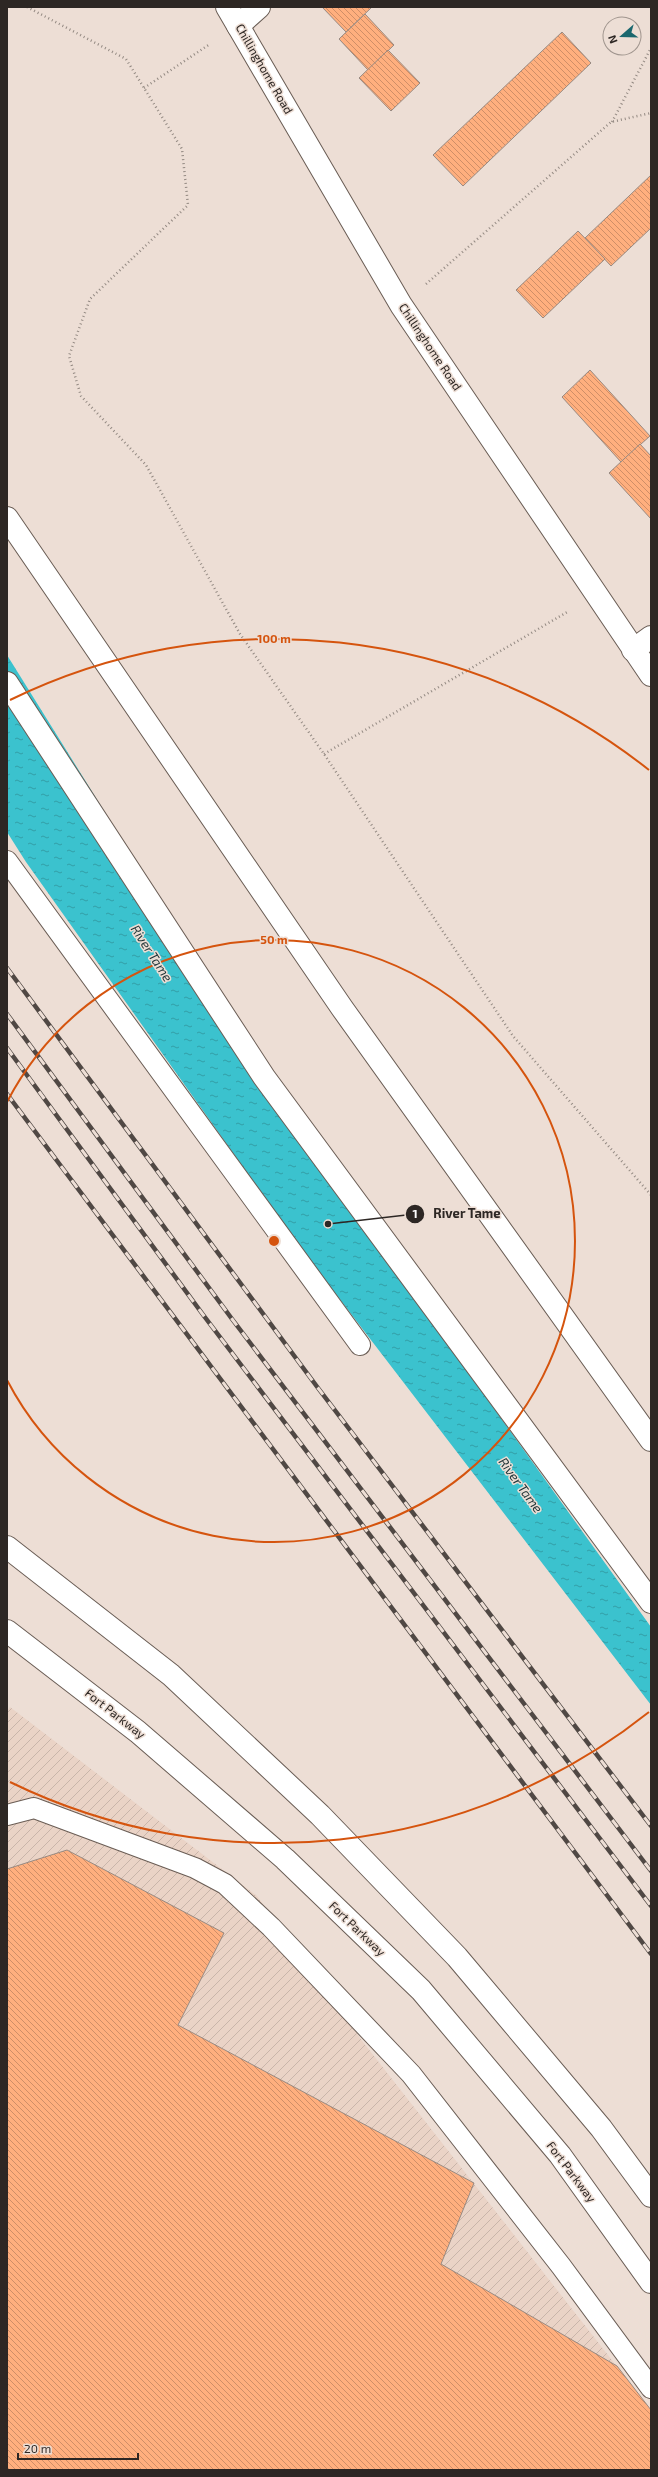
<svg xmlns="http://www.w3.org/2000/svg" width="658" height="2477" viewBox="0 0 658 2477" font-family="'Exo 2',sans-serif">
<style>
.industrial{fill:url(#industrial-furrows)}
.water{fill:url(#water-ripples)}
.building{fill:url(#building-back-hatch);stroke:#988a82}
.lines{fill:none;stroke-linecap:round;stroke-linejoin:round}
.service-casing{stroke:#6a5d55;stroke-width:22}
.minor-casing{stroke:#6a5d55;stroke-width:24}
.primary-casing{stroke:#6a5d55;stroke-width:24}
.motorway-casing{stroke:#6a5d55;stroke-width:24}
.path{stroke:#948a83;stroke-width:2.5;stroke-dasharray:1 3;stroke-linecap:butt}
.service{stroke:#fff;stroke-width:20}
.minor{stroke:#fff;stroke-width:22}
.primary{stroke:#fff;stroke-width:22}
.motorway{stroke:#fff;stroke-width:22}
.rail-casing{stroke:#504844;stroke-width:4.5}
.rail{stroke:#edded5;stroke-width:3;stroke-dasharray:9;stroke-linecap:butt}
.ring{fill:none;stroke:#d5540e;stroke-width:2}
.labels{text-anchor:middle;stroke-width:3;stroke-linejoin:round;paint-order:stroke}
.street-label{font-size:12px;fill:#2d2724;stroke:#edded5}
.water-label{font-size:13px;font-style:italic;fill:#1d3336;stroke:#edded5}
.centre{fill:#d5540e;stroke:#edded5;stroke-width:2}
.ring-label{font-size:12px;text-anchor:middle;font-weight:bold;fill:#d5540e;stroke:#edded5;stroke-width:3;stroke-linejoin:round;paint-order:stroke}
.leader{fill:none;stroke:#2d2724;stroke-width:1.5}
.callout-dot{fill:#2d2724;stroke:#edded5;stroke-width:1.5}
.mark-label{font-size:12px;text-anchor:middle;font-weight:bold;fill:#fff}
.callout-label{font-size:13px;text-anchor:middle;font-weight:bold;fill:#2d2724;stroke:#edded5;stroke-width:3;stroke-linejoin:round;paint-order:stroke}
</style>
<defs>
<pattern id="industrial-furrows" width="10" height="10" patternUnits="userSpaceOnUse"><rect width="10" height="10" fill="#ead3c6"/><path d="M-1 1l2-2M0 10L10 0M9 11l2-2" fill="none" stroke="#c9b5aa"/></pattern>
<pattern id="water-ripples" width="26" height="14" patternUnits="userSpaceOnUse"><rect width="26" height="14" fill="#3bc2ce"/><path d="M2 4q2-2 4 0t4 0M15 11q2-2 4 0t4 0" fill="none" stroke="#329ea7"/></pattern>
<pattern id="building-back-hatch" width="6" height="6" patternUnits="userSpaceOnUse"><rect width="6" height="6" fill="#ffaf7e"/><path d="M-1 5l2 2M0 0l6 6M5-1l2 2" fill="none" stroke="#cf8e67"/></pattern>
</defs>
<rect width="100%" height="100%" fill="#edded5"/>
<!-- industrial -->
<polygon class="industrial" points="10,1707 257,1896 363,2042 651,2410 651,2470 7,2470 7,1711"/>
<!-- water -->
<polygon class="water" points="7,655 362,1225 651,1627 651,1705 305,1254 26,862 7,832"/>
<!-- building -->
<g class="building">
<polygon points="322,7 372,7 346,32"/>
<polygon points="365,14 394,45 368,70 339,39"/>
<polygon points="562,32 591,63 463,186 433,155"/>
<polygon points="388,50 420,83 391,111 359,78"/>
<polygon points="651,175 651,228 611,266 585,238"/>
<polygon points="578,231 605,259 543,318 516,290"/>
<polygon points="590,370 650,436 621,462 562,397"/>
<polygon points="640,444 651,456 651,519 609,473"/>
<polygon points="67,1850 224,1933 178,2025 474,2183 441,2264 617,2366 651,2410 651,2470 7,2470 7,1869"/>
</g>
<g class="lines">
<defs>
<g id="service">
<polyline points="7,861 360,1345"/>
<polyline points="7,1815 34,1808 195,1868 225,1884 271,1927 411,2074 561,2266 651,2388"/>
</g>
<g id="minor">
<polyline points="227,7 401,305 651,675"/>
<polyline points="238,26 259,7"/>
<polyline points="633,650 651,637"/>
</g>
<g id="primary">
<polyline points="7,1547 171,1675 320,1815 457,1957 601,2128 651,2196"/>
<polyline points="7,1631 138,1732 285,1859 421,1990 560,2155 651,2282"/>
</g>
<g id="motorway">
<polyline points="7,518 342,1008 651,1440"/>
<polyline points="7,683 264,1077 651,1602"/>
</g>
</defs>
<!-- service casing -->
<use href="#service" class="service-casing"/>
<!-- minor casing -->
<use href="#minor" class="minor-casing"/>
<!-- primary casing -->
<use href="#primary" class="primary-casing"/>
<!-- motorway casing -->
<use href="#motorway" class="motorway-casing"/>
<!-- path -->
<g class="path">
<polyline points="27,7 126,59 182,149 188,205 90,299 69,356 81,396 146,465 240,634 324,754 513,1036 651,1195"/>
<polyline points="144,88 210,44"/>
<polyline points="612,122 651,48"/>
<polyline points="426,284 611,122 651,113"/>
<polyline points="324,754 569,611"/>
</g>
<!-- service -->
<use href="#service" class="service"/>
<!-- minor -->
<use href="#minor" class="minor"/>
<!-- primary -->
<use href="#primary" class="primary"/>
<!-- motorway -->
<use href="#motorway" class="motorway"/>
<defs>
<g id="rail">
<polyline points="7,968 318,1388 651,1826"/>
<polyline points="7,1014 232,1319 651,1871"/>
<polyline points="7,1048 204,1316 651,1906"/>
<polyline points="7,1094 651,1954"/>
</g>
</defs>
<!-- rail casing -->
<use href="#rail" class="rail-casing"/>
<!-- rail -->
<use href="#rail" class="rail"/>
</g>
<!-- distance rings -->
<g class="ring">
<path d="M7 1102A301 301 0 1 1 7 1380"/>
<path d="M649 1712A602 602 0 0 1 10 1782M10 700A602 602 0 0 1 649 770"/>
</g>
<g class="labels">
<!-- street labels -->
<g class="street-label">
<text transform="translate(264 69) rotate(60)" y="4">Chillinghome Road</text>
<text transform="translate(430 347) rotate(56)" y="4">Chillinghome Road</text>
<text transform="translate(115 1714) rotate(38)" y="4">Fort Parkway</text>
<text transform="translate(357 1929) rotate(44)" y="4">Fort Parkway</text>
<text transform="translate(571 2172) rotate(53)" y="4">Fort Parkway</text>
</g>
<!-- water labels -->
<g class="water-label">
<text transform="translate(152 953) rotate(57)" y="5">River Tame</text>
<text transform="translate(521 1485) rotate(54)" y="5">River Tame</text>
</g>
</g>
<circle cx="274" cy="1241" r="6" class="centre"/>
<g class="ring-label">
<text x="274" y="643">100 m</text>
<text x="274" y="944">50 m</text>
</g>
<!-- callouts -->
<path class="leader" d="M328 1224L415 1214"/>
<g class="callout-dot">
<circle cx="328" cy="1224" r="4"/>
<circle cx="415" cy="1214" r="10"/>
</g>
<g class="mark-label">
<text x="415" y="1218">1</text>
</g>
<g class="callout-label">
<text x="467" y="1218">River Tame</text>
</g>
<!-- border -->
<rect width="658" height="2477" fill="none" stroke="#2d2724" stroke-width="16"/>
<!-- north arrow -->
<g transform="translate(622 36) rotate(250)"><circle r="19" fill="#edded5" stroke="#a0958e"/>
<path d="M0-3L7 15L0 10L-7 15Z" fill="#1a676e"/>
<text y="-6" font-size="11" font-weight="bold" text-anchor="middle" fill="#2d2724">N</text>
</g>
<!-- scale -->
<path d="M18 2453v6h120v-6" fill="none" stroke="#2d2724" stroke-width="2"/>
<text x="24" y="2453" font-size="12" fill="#2d2724" stroke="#edded5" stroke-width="3" paint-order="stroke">20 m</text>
</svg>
